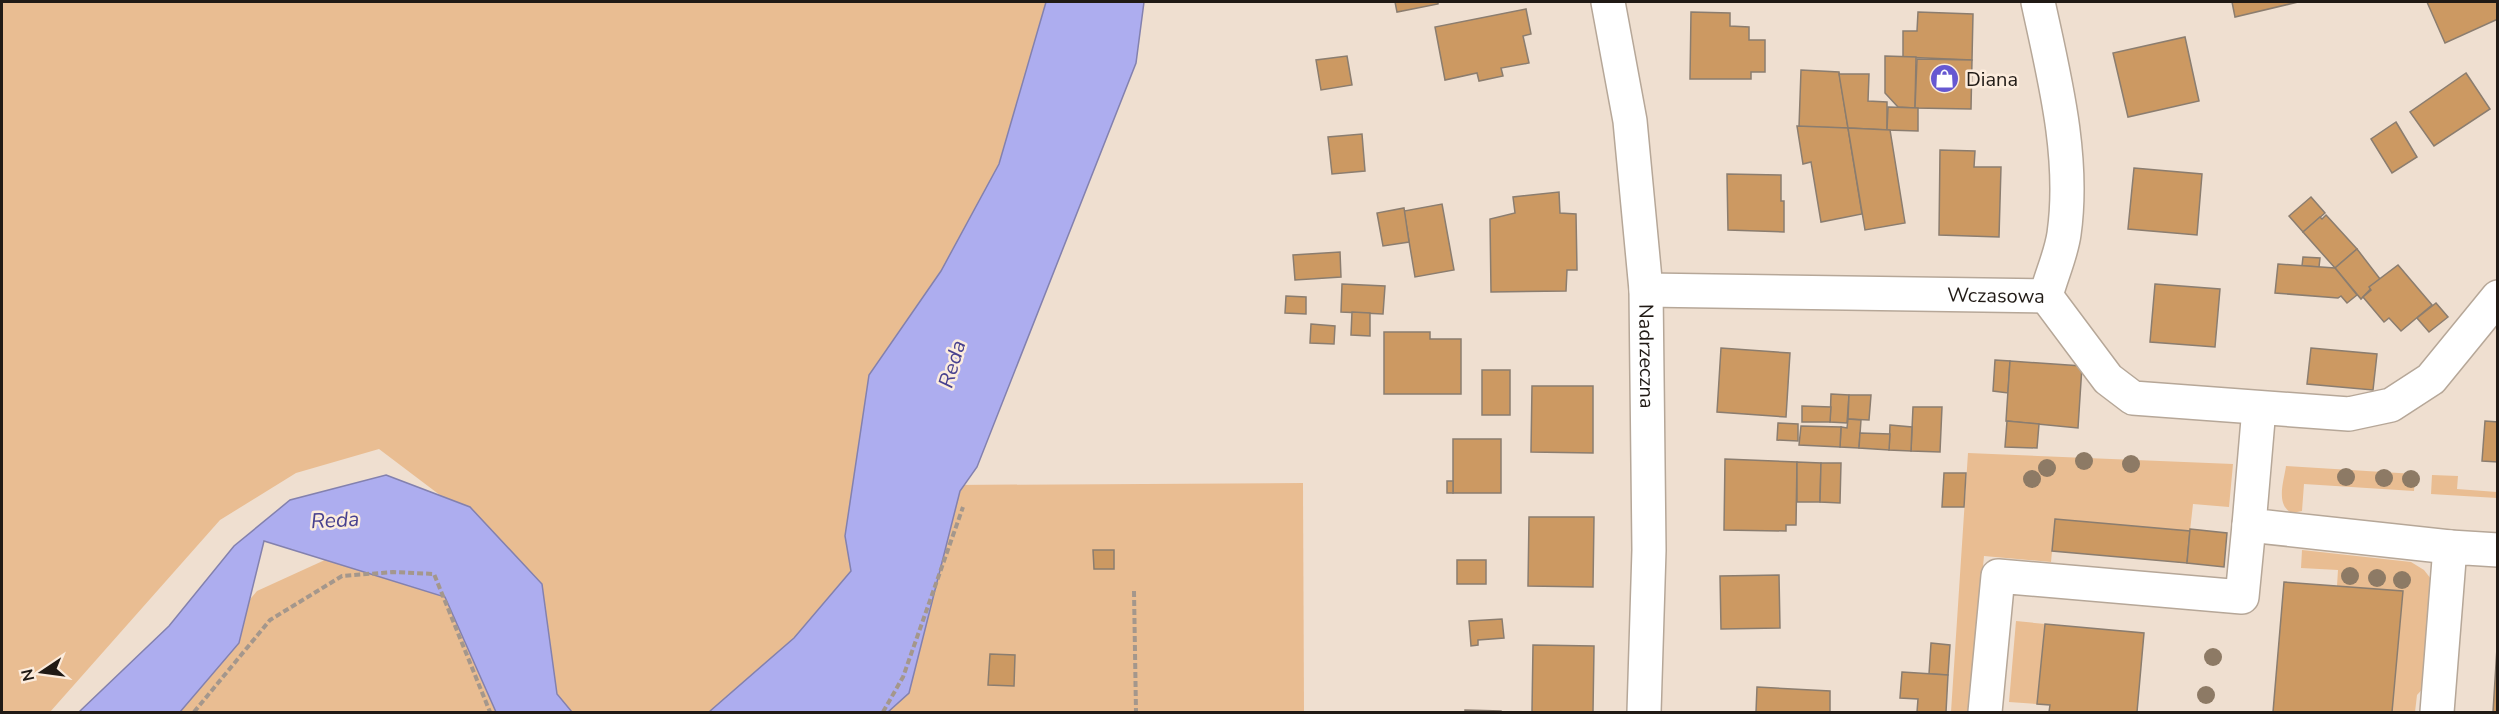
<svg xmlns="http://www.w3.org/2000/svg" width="2499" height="714" viewBox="0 0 2499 714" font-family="'Nunito Sans',sans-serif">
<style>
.green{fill:#e9bd92}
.water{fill:#adadef;stroke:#8381ae;stroke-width:1.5}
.building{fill:#cc9962;stroke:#8b7d6f;stroke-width:1.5}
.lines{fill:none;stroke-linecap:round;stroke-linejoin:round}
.minor-casing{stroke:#b6a798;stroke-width:36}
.major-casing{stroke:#b6a798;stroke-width:36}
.path{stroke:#a4978c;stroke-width:4;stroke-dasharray:6 3;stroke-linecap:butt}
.minor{stroke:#fff;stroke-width:33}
.major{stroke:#fff;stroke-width:33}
.tree{fill:#8d7a65}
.labels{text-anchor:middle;stroke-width:5;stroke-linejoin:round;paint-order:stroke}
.poi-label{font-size:20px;fill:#201a15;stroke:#fcecdd;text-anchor:start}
.street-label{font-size:20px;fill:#201a15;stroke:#fcecdd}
.water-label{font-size:21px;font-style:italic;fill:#48418f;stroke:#fcecdd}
</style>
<rect width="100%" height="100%" fill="#efdfd0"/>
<!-- green -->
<g class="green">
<polygon points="2,2 1054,2 856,625 756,712 548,712 457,508 379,449 296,473 220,520 50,712 2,712"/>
<polygon points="1968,453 2233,464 2229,507 2193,504 2190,531 2055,520 2051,562 1984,556 1969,712 1951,712"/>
<path d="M 2286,466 L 2415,474 L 2414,491 L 2304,484 L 2302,511 L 2292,513 C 2275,505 2284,481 2286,466 Z"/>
<polygon points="2432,475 2458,476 2457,489 2497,492 2497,498 2431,494"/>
<polygon points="1303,483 1304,712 856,712 951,485"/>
<polygon points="373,538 436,556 524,712 152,712 257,591"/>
<polygon points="2302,550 2411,562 2424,570 2431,579 2427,684 2417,695 2415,712 2392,712 2403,592 2337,586 2338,570 2301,568"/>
<polygon points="2016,621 2045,624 2037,704 2009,702"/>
</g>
<!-- water -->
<g class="water">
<polygon points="1046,2 1144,2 1136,63 977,467 960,491 909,693 888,712 709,712 794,638 851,571 845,536 869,375 941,271 999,164"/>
<polygon points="386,475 470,507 542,584 557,694 572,712 496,712 445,597 264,541 239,643 180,712 79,712 169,626 234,546 290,500"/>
</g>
<!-- building -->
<g class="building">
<polygon points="1395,2 1438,2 1438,4 1397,12"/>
<polygon points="2232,2 2298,2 2235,17"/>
<polygon points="2427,2 2498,2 2498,19 2445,43"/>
<polygon points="1526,9 1531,34 1523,36 1529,63 1501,68 1503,76 1479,81 1477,73 1445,80 1435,27"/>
<polygon points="1691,12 1730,13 1730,26 1749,27 1749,40 1765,40 1765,72 1751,72 1751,79 1690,79"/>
<polygon points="1918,12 1973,14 1972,60 1903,57 1903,31 1917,31"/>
<polygon points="2185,37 2199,101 2128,117 2113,53"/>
<polygon points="1347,56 1352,85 1321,90 1316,60"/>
<polygon points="1885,56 1916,57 1915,108 1898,107 1885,93"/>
<polygon points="1917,59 1972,60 1971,109 1915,108"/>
<polygon points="1801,70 1839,72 1848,128 1799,127"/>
<polygon points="2466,73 2490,109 2434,146 2410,112"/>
<polygon points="1839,74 1869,74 1868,101 1887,102 1887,130 1848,128"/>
<polygon points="1888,107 1918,108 1918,131 1887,130"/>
<polygon points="2396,122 2417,157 2392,173 2371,139"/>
<polygon points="1797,126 1848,128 1862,214 1821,222 1811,162 1803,164"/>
<polygon points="1848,128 1890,130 1905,223 1865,230"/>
<polygon points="1362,134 1365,171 1332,174 1328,137"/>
<polygon points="1940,150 1975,151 1974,167 2001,167 1999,237 1939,235"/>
<polygon points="2134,168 2202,174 2197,235 2128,229"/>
<polygon points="1727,174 1781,175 1781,201 1784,201 1784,232 1728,230"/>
<polygon points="1559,192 1560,213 1576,214 1577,270 1567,270 1566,291 1491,292 1490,219 1515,213 1513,197"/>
<polygon points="2311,197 2325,213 2303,232 2289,216"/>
<polygon points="1442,204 1454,270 1415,277 1404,211"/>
<polygon points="1404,208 1409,242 1383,246 1377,213"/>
<polygon points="2326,215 2357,249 2335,268 2303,232 2320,217 2322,219"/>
<polygon points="2357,249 2380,279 2361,299 2335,268"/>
<polygon points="1340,252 1341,277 1295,280 1293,255"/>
<polygon points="2303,257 2320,258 2319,267 2302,266"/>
<polygon points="2278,264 2335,268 2357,295 2347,303 2341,296 2338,298 2275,293"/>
<polygon points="2398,265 2432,305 2401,331 2389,318 2384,322 2363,297 2371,290 2369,287"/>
<polygon points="1342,284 1385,286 1383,314 1341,312"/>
<polygon points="2155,284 2220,289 2215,347 2150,342"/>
<polygon points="1286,296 1306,297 1306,314 1285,313"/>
<polygon points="2436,303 2448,317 2429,332 2417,318"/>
<polygon points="1352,312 1370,313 1370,336 1351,335"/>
<polygon points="1311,324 1335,326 1334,344 1310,343"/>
<polygon points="1384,332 1430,332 1430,339 1461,339 1461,394 1384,394"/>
<polygon points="1721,348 1790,353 1786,417 1717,412"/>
<polygon points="2311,348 2377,354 2373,390 2307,384"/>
<polygon points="1995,360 2010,361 2008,393 1993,391"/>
<polygon points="2010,361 2082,366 2078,428 2006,421"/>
<rect x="1482" y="370" width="28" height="45"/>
<polygon points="1532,386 1593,386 1593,453 1531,452"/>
<polygon points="1831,394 1849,395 1847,423 1830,422"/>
<polygon points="1849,395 1871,395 1869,420 1848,419"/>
<polygon points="1802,406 1831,407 1830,422 1802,422"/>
<polygon points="1913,407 1942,407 1940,452 1911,451"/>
<polygon points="1848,419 1861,420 1859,448 1840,447 1841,427 1847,428"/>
<polygon points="2007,421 2039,424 2037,448 2005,447"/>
<polygon points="2485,421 2498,422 2498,462 2482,461"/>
<polygon points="1778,423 1798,424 1798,441 1777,440"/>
<polygon points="1890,425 1912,427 1911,451 1889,450"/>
<polygon points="1801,426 1841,427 1840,447 1799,445"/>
<polygon points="1860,433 1890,434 1889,450 1859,448"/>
<rect x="1453" y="439" width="48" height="54"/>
<polygon points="1725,459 1797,462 1796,525 1786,525 1786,531 1724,530"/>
<polygon points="1797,462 1821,463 1820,502 1797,502"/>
<polygon points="1821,463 1841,463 1840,503 1820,502"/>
<polygon points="1944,473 1966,473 1964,507 1942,507"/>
<rect x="1447" y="481" width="6" height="12"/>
<polygon points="1529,517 1594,517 1593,587 1528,586"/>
<polygon points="2055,519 2190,531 2187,563 2052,551"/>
<polygon points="2190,529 2227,533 2224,567 2187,563"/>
<polygon points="1093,550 1114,550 1114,569 1094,569"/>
<rect x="1457" y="560" width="29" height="24"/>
<polygon points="1779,575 1780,628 1721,629 1720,576"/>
<polygon points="2284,582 2403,591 2392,712 2273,712"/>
<polygon points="1502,619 1504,638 1478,640 1478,645 1471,646 1469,621"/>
<polygon points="2045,624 2144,633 2137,712 2049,712 2050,705 2037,704"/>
<polygon points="2498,632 2498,712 2493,712"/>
<polygon points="1931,643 1950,645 1948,675 1929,674"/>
<polygon points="1533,645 1594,646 1593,712 1532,712"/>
<polygon points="990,654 1015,655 1014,686 988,685"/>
<polygon points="1902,672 1948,675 1946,712 1917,712 1918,699 1900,698"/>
<polygon points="1757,687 1830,691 1830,712 1756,712"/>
<polygon points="1465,710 1501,711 1501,712 1465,712"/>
</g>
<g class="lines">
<defs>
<g id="minor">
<path id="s1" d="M 1646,290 L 2046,296 C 2051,276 2061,255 2064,234 C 2075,157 2054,76 2038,2"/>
<polyline points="2046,296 2108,379 2133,398 2349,414 2391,405 2431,379 2498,297"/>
<polyline points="2259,408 2249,525 2450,547"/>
<polyline points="1985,712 1998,576 2242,597 2249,525"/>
<polyline points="2437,712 2450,547 2498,550"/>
</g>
<g id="major">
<path id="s2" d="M 1608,2 L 1630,121 L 1646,290 L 1649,550 L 1644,712"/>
</g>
</defs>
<!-- minor casing -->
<use href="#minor" class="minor-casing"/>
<!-- major casing -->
<use href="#major" class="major-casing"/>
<!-- path -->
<g class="path">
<polyline points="1134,591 1136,712"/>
<polyline points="194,712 270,620 342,576 393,572 434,574 490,712"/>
<polyline points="883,712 903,677 963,507"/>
</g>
<!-- minor -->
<use href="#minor" class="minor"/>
<!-- major -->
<use href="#major" class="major"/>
</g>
<!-- trees -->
<g class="tree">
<circle cx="2084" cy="461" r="9"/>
<circle cx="2131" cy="464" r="9"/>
<circle cx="2047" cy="468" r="9"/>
<circle cx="2346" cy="477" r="9"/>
<circle cx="2384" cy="478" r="9"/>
<circle cx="2032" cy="479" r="9"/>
<circle cx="2411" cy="479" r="9"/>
<circle cx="2350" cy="576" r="9"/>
<circle cx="2377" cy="578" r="9"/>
<circle cx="2402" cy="580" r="9"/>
<circle cx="2213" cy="657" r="9"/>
<circle cx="2206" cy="695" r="9"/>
</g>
<!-- icons -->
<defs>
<symbol id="shop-disc" viewBox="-11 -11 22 22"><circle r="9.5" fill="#6658d1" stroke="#fcecdd"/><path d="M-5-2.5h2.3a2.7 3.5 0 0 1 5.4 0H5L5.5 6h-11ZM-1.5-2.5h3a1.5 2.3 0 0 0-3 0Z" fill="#fff"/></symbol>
</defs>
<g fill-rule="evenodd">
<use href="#shop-disc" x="1928" y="62" width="33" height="33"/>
</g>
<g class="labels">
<!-- poi labels -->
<g class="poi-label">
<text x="1966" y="86">Diana</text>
</g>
<!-- street labels -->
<g class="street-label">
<text dy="7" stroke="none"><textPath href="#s1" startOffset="350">Wczasowa</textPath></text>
<text dy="7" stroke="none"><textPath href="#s2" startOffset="357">Nadrzeczna</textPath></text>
</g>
<!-- water labels -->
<g class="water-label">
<text transform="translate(952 364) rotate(-73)" y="7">Reda</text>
<text transform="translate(335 520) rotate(-3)" y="7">Reda</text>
</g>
</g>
<!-- border -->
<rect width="2499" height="714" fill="none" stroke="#201a15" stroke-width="6"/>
<!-- north arrow -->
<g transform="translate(42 672) rotate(257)" stroke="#fcecdd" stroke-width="4.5" paint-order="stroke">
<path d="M0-4.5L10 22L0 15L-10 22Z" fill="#201a15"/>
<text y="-9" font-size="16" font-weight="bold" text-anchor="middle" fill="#201a15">N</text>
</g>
</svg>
